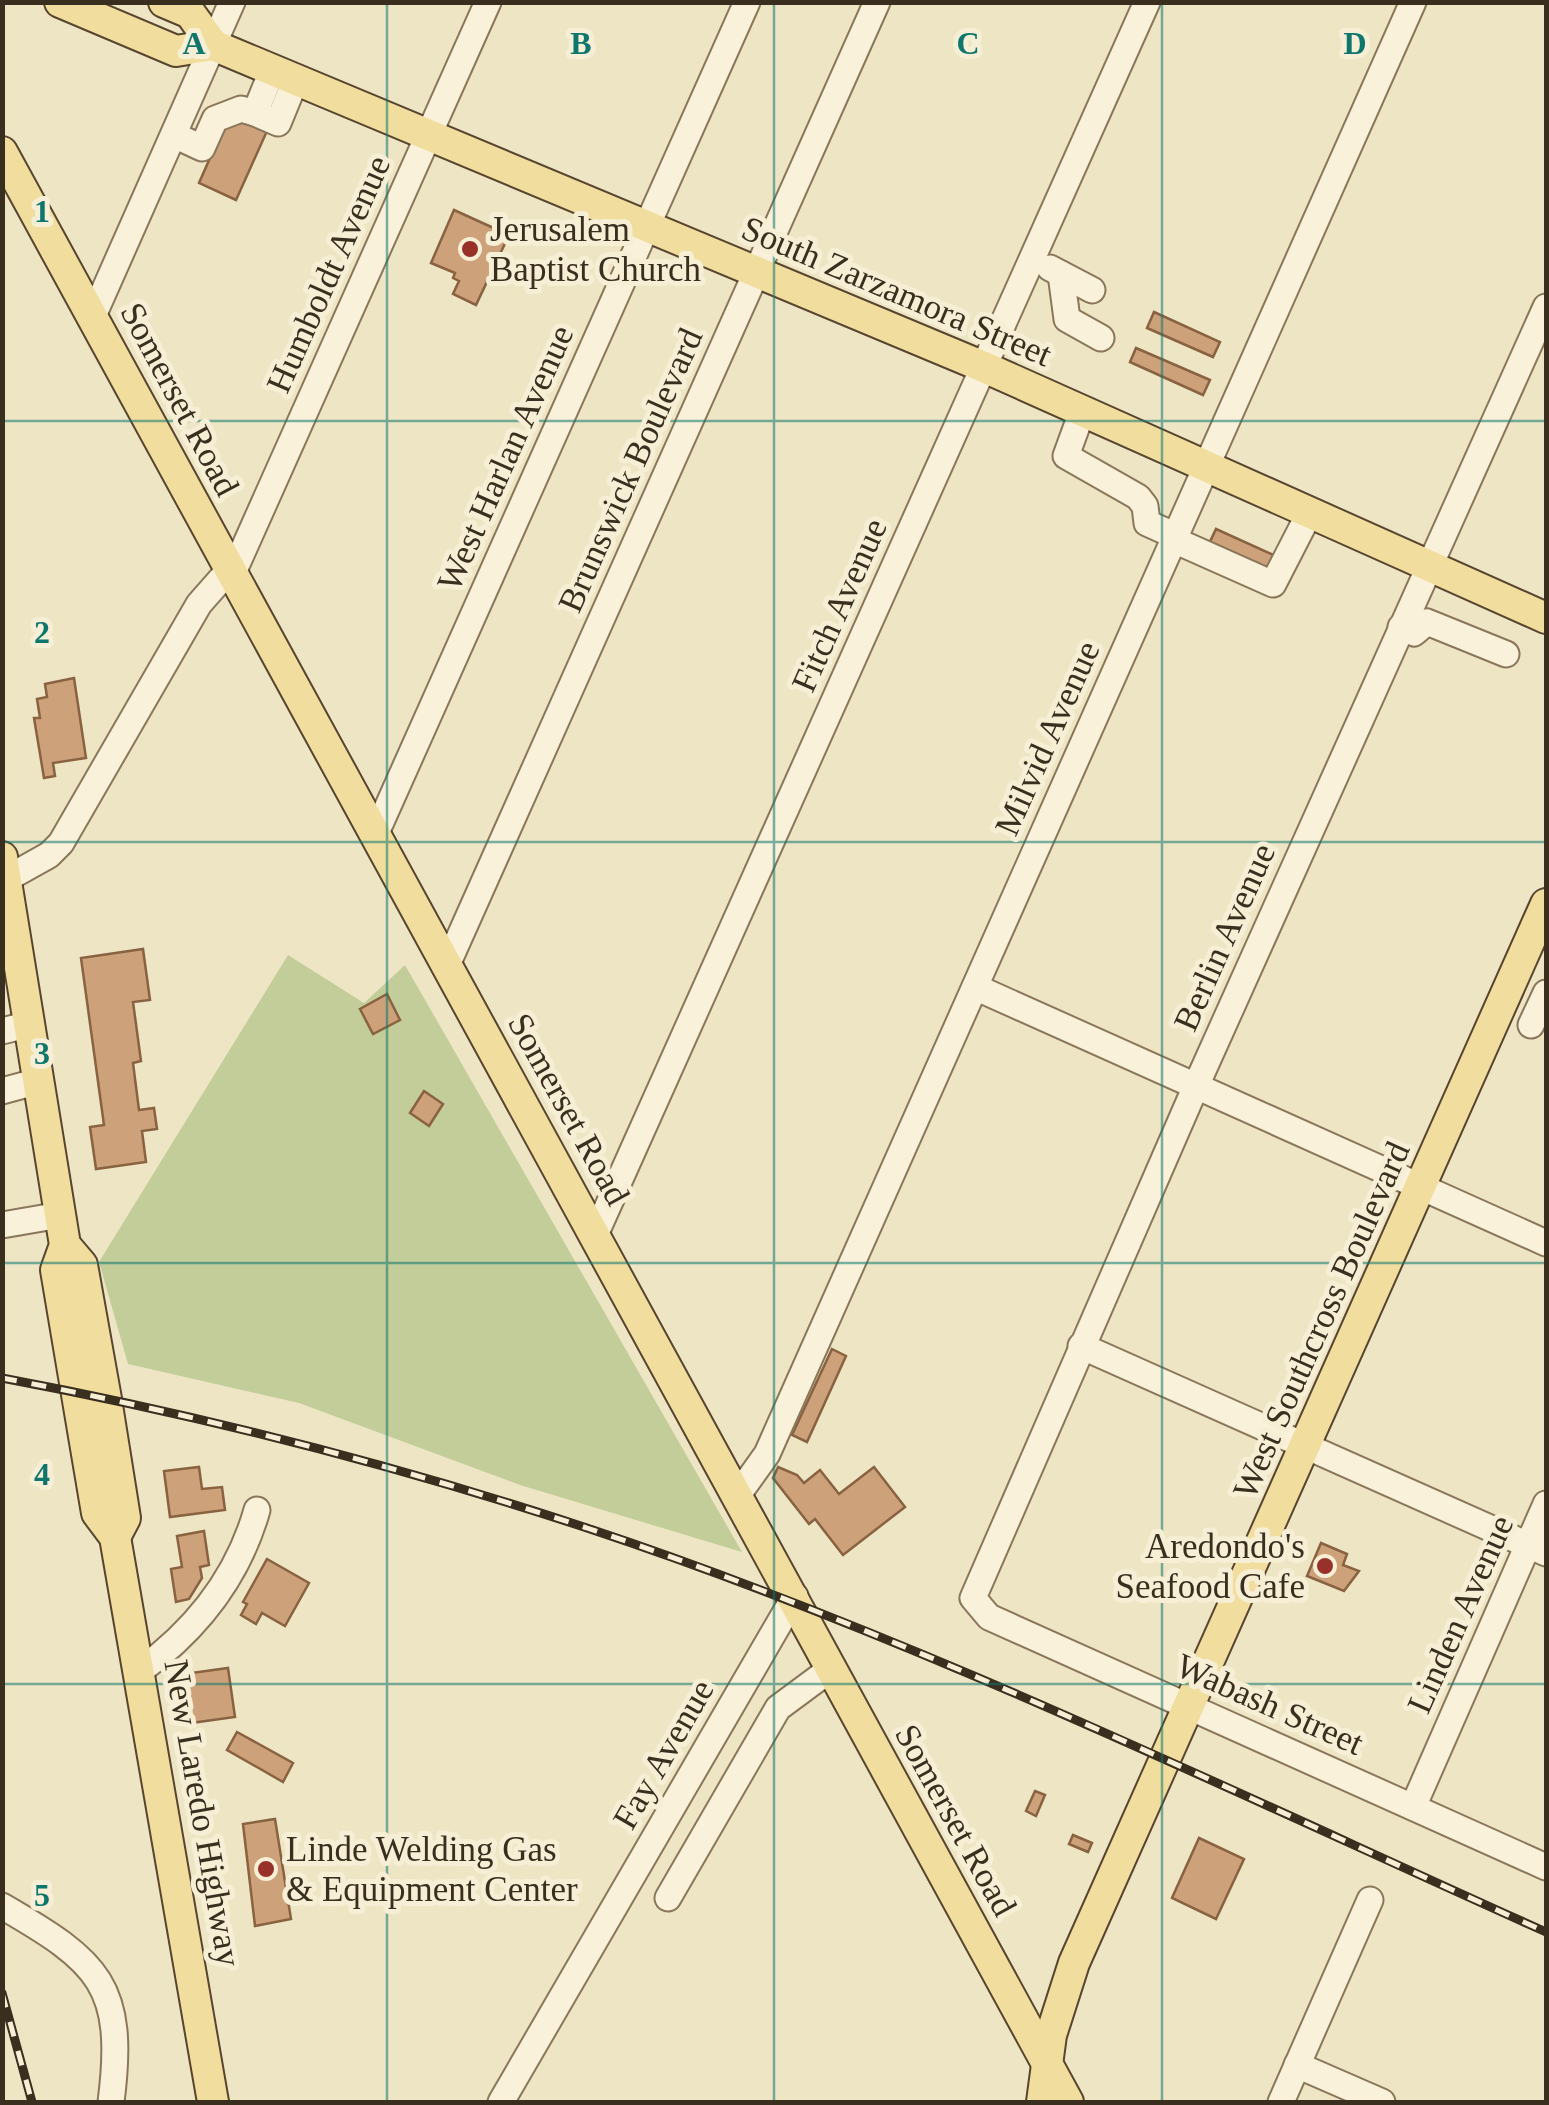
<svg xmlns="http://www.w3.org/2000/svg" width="1549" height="2105" viewBox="0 0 1549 2105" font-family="'Times New Roman',serif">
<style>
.green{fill:#c3cd99}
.building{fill:#cda27b;stroke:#896241;stroke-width:2.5}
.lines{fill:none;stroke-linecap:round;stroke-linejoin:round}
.minor-casing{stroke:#8a775b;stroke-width:29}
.major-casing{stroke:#58452f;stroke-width:34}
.minor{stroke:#f9f1d9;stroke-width:25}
.major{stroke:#f1dd9e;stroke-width:30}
.rail-casing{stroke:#3a2e1f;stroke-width:9}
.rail{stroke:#f6eed5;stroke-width:5;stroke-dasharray:15;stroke-linecap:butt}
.grid{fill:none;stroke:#0f766e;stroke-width:2.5;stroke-opacity:0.55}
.poi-dot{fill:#99312b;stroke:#f6eed5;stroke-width:4}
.labels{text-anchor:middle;stroke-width:10;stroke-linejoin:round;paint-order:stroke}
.poi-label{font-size:35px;fill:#3a2e1f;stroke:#f6eed5;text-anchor:start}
.street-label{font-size:35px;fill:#3a2e1f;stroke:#f6eed5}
.grid-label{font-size:32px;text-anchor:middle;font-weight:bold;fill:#0f766e;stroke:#f6eed5;stroke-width:10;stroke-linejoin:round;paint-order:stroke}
</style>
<rect width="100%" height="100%" fill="#eee5c5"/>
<!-- green -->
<polygon class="green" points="288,955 364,1003 405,965 742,1552 520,1485 299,1403 128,1364 99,1262"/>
<!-- building -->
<g class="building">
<polygon points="229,115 267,131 236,200 199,183"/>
<polygon points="454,210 509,235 476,305 453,294 459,281 453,278 455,273 431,263"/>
<polygon points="1154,312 1220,342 1213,357 1147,328"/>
<polygon points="1136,348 1210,380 1203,395 1130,362"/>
<polygon points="1216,529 1278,557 1269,578 1206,550"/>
<polygon points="74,678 86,758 53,763 55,776 44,778 34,718 40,718 37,699 47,697 45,684"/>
<polygon points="143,949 150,1000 133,1002 141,1061 133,1063 139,1110 154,1108 157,1129 142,1131 146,1162 96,1169 90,1127 104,1125 81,958"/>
<polygon points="387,994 400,1020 373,1034 360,1009"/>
<polygon points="424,1091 443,1104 429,1126 410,1113"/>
<polygon points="832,1349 846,1356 807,1442 792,1435"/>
<polygon points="199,1467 202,1489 222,1487 225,1510 170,1517 164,1471"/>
<polygon points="778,1467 797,1475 804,1483 820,1470 839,1494 874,1467 905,1507 843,1555 815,1519 809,1524 773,1478"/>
<polygon points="204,1531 209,1565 200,1567 202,1578 189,1599 176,1602 171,1569 182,1567 177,1536"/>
<polygon points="1321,1543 1347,1554 1343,1565 1359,1571 1344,1591 1307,1576"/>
<polygon points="267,1559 309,1583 285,1626 262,1613 256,1624 241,1615 247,1604 243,1602"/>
<polygon points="228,1668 235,1717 191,1723 184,1674"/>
<polygon points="237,1732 293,1763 283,1782 227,1750"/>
<polygon points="1035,1791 1045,1795 1036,1816 1026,1811"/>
<polygon points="275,1819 291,1919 255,1926 243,1824"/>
<polygon points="1073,1835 1092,1843 1088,1852 1069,1844"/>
<polygon points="1199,1838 1244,1859 1216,1919 1172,1898"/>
</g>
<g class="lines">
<defs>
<g id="minor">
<polyline points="255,113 278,123 296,79"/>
<polyline points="174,135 202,148 215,119 241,109 255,113 273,69"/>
<polyline points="1050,268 1092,290"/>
<polyline points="1061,274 1067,319 1101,338"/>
<polyline points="1546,307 1196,1086 973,1598 989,1617 1546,1867"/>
<polyline points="93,316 232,2"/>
<polyline points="1082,412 1066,456 1138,497 1145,506 1147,523 1176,536"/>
<polyline points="1174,540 1273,584 1309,514"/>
<polyline points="232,575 488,2"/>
<polyline points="1401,627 1414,633 1427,622 1506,654"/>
<polyline points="376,833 747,2"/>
<polyline points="6,879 49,855 61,843 199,604 229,570"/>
<polyline points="447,965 877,2"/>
<polyline points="975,987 1546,1243"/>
<polyline points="1531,1025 1546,993"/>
<polyline points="2,1031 30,1024"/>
<polyline points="2,1091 39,1081"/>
<polyline points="2,1225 60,1215"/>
<polyline points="595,1235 1147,2"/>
<polyline points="1081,1346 1546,1553"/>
<polyline points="737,1496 767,1454 1413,2"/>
<path d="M 141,1670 C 197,1629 238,1577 257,1510"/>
<polyline points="1413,1807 1546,1504"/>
<polyline points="668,1898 778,1708 832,1668"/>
<path d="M 2,1906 C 99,1962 126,1985 111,2102"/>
<polyline points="1297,2065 1382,2102"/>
<polyline points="501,2102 795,1596"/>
<polyline points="1281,2102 1370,1900"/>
</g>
<g id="major">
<polyline points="60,2 176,51 213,45"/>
<polyline points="164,2 190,13 213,45 984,367 1546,618"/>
<polyline points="2,152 1068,2102"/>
<polyline points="2,857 65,1245 56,1270 97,1513 115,1537 213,2102"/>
<polyline points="65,1245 82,1265 106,1399 125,1518 115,1537"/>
<polyline points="1042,2102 1051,2035 1074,1963 1546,904"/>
</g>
</defs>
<!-- minor casing -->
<use href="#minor" class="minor-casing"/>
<!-- major casing -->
<use href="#major" class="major-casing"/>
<!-- minor -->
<use href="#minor" class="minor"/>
<!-- major -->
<use href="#major" class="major"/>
<defs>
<g id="rail">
<path d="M 2,1378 C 200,1415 396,1465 587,1528 C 916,1637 1231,1791 1546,1932"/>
<polyline points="2,1993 32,2102"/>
</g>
</defs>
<!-- rail casing -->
<use href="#rail" class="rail-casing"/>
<!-- rail -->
<use href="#rail" class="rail"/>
</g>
<!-- grid -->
<path class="grid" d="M 387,2 L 387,2102M 774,2 L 774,2102M 1162,2 L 1162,2102M 2,421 L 1546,421M 2,842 L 1546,842M 2,1263 L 1546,1263M 2,1684 L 1546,1684"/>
<!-- markers -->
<g class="poi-dot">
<circle cx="470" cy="249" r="10"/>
<circle cx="1325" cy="1566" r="10"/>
<circle cx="266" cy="1869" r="10"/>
</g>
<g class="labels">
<!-- poi labels -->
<g class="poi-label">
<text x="490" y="241">Jerusalem<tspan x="490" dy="40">Baptist Church</tspan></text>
<text x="1305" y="1558" text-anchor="end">Aredondo's<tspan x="1305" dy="40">Seafood Cafe</tspan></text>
<text x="286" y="1861">Linde Welding Gas<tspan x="286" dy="40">&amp; Equipment Center</tspan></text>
</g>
<!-- street labels -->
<g class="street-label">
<text transform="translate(328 274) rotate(-66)" y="12">Humboldt Avenue</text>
<text transform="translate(897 291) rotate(23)" y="12">South Zarzamora Street</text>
<text transform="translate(180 399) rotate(62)" y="12">Somerset Road</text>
<text transform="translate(505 458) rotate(-66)" y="12">West Harlan Avenue</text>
<text transform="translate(630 470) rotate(-66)" y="12">Brunswick Boulevard</text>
<text transform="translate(839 605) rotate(-66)" y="12">Fitch Avenue</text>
<text transform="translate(1047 738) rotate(-66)" y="12">Milvid Avenue</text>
<text transform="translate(1224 937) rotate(-66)" y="12">Berlin Avenue</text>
<text transform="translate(569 1109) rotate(61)" y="12">Somerset Road</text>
<text transform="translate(1321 1320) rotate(-66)" y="12">West Southcross Boulevard</text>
<text transform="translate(1460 1614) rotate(-66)" y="12">Linden Avenue</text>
<text transform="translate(1270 1704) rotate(24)" y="12">Wabash Street</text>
<text transform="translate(663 1754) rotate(-60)" y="12">Fay Avenue</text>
<text transform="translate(203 1813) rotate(80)" y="12">New Laredo Highway</text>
<text transform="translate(956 1820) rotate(61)" y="12">Somerset Road</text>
</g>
</g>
<g class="grid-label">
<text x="194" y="54">A</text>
<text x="581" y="54">B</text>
<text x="968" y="54">C</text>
<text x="1355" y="54">D</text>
<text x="42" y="222">1</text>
<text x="42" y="643">2</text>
<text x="42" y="1064">3</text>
<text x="42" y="1485">4</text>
<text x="42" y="1906">5</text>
</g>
<!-- border -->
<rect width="1549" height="2105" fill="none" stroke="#3a2e1f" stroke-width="10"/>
</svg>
